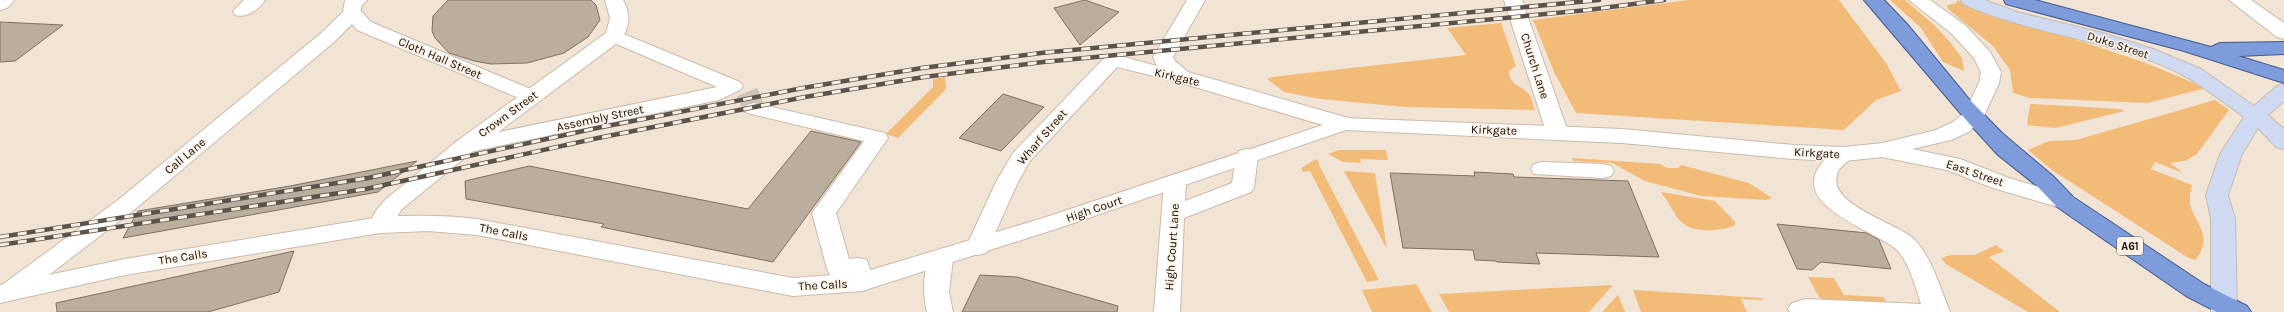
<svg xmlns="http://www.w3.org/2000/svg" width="2284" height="312" viewBox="0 0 2284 312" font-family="Karla,sans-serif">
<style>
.green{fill:#f3bb78}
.building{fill:#bbae9f;stroke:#7e7164}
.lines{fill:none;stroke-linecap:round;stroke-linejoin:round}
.pedestrian-tunnel{stroke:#d1c4b6;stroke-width:22;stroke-dasharray:22 11;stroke-linecap:butt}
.pedestrian-casing{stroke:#c9bbac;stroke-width:2}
.minor-casing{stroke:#c9bbac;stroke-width:2}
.tertiary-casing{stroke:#c9bbac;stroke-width:2}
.secondary-casing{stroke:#c9bbac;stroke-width:2}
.trunk-casing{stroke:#445b8c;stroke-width:2}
.pedestrian{fill:#fff;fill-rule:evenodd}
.minor{fill:#fff;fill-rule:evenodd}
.tertiary{fill:#fff;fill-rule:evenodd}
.secondary{fill:#cfdaf2;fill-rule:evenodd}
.trunk{fill:#7e9cdc;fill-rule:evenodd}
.rail-casing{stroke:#5c544c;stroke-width:4.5}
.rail{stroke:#fdf2e5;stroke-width:3;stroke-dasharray:9;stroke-linecap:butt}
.labels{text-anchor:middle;stroke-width:3;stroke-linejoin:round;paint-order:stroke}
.shield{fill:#fdf2e5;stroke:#59524b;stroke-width:1}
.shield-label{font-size:11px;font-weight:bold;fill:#130e09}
.street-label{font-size:12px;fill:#130e09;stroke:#fdf2e5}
</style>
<rect width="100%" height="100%" fill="#f2e4d5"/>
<!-- green -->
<g class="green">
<polygon points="1689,0 1839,0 1886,63 1901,91 1876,100 1844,130 1576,113 1555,74 1533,20"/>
<polygon points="1890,0 1905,0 1933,24 1950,42 1962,58 1964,71 1943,62 1921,28"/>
<polygon points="1957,0 2146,63 2206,88 2148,103 2030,98 2013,93 2010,70 1993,46 1948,9 1947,5 1957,3"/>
<path d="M 1501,23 L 1516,66 L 1509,71 C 1510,86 1521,85 1529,94 C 1532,98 1533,105 1535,110 L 1404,107 L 1320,99 L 1284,92 L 1267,79 L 1272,77 L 1466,55 L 1447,28 Z"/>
<polygon points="945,77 946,89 898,138 886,134 933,87 933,79"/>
<path d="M 2215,100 L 2229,110 L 2197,154 L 2185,161 L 2170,163 L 2183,173 L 2155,162 L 2151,169 L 2192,185 C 2191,191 2189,197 2190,204 C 2195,224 2215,238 2195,260 L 2187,257 L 2052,170 L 2028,150 L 2049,141 L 2076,140 Z"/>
<polygon points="2030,104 2121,109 2125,111 2055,128 2027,125"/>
<polygon points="1339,150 1386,150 1388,160 1360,159 1361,163 1343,162 1328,154"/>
<polygon points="1572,158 1660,164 1667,168 1678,168 1681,165 1749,183 1772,198 1766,200 1701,196 1645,181 1612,163 1573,161"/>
<polygon points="1316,159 1319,162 1319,165 1379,280 1367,282 1310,171 1303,172 1301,168"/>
<polygon points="1344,171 1375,173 1387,249"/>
<path d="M 1661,192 L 1715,201 L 1735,222 L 1735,225 C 1727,229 1722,229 1714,230 C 1679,232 1679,218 1661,192 Z"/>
<polygon points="1996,245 2004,251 1989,257 2060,312 2028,312 1946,264 1941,258 1951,255 1975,255"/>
<polygon points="1808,277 1834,278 1844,295 1883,297 1888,304 1825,301 1819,297"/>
<polygon points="1416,284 1432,312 1372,312 1362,290"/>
<polygon points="1613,285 1589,312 1449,312 1439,294"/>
<polygon points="1633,290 1762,298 1763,300 1741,299 1747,312 1641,312"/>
<polygon points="1618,295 1625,312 1602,312"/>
</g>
<!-- building -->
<g class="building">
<polygon points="448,0 591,0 596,5 600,20 588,37 564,53 527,63 491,64 474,61 449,53 435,38 432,31 433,16"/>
<polygon points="1085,0 1119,12 1080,45 1054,8"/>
<polygon points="0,22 63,25 15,61 0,62"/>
<polygon points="1003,94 1044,107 1001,151 959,138"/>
<polygon points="811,131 861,142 773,262 601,227 604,224 466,199 465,181 529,166 748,209"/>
<polygon points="417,161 378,192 123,238 138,211 290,186"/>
<polygon points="1474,172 1513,174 1514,177 1628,181 1659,257 1536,253 1540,264 1497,262 1496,261 1475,260 1473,250 1403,248 1390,173 1475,176"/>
<polygon points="1777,224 1867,233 1879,240 1891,269 1821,262 1812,270 1797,269"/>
<polygon points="294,251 279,292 208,312 57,312 56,303"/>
<polygon points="980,275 1017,277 1118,306 1117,312 962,312"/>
</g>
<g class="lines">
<!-- pedestrian-tunnel -->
<polyline class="pedestrian-tunnel" points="747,92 754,109"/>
<defs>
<g id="pedestrian">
<polygon points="1504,0 1522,0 1568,132 1565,137 1557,138 1549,137 1546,132"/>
<polygon points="352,7 359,9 371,22 540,93 543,97 540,101 533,103 526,101 357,30 343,13 345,9"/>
<polygon points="614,30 740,82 743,86 740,90 719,100 465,153 457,151 454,146 457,141 465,139 717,87 607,40 604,36 607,32"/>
<polygon points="754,103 885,133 888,138 836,213 849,259 858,258 867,260 874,282 871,288 862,291 853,288 848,276 839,277 830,275 827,269 812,213 864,141 747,113 744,109 747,105"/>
<polygon points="1542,162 1603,164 1611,166 1614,171 1611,176 1603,178 1534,174 1531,169 1534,164"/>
</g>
<g id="minor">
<polygon points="0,0 14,0 14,1 7,8 0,10"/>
<path d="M 244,0 L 265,0 C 258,10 248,18 235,15 L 233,11 Z"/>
<polygon points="345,0 367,0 362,5 359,17 334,42 134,210 20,297 11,300 2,297 0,288 2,285 118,200 320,34 343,12"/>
<path d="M 605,0 L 623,0 C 631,14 630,27 621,40 L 473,151 L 402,209 L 388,230 L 380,233 L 372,230 L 368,225 L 377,209 L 386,199 L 457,141 L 606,33 L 610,18 Z"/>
<polygon points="1187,0 1205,0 1173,57 1175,61 1188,72 1352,119 1355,124 1352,129 1344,130 1336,129 1178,82 1117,67 1030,161 1018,182 986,253 978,255 970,253 966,247 996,182 1013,153 1106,56 1113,54 1157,66 1153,57"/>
<polygon points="2229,0 2251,0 2284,23 2284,39 2277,37"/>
<path d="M 1844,147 L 1852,149 L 1855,154 C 1851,160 1841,165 1838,172 C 1824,205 1898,222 1915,240 C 1933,260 1940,288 1950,312 L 1790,312 L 1788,309 L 1792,303 L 1806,299 L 1921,304 C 1915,286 1910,265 1898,251 C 1879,231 1792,208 1819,167 C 1825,158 1833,150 1844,147 Z"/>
<polygon points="1247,149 1255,151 1258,156 1254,187 1251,192 1184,218 1180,312 1154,312 1164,182 1167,177 1175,175 1183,177 1186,182 1185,201 1232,183 1236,156 1239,151"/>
<path d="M 941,251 L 950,253 L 953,259 L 949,292 L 953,312 L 927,312 C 922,294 923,269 932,253 Z"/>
</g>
<path id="tertiary" d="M 1909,0 L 1930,0 L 1965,25 L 1990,52 L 2001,72 L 1999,83 L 1984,116 L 1969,132 L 1951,140 L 1912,149 L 1960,159 L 2009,178 L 2073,197 L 2077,202 L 2073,207 L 2065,209 L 1993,188 L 1947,170 L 1882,157 L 1844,161 L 1794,159 L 1622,143 L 1346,130 L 1059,228 L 862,291 L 793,296 L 477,235 L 428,231 L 380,233 L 125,275 L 0,303 L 0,285 L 125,259 L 380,217 C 413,215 445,215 477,219 L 793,278 L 861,273 L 1043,218 L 1344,118 L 1622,129 L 1794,145 L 1844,147 L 1883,143 L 1936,130 L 1953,122 L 1964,113 L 1979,83 L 1981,72 L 1974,58 L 1951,33 Z"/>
<path id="secondary" d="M 1961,0 L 1985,0 L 2017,12 L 2103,33 L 2153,49 L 2201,69 L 2254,106 L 2277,86 L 2284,84 L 2284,101 L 2268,115 L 2284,129 L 2284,149 L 2276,147 L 2258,128 L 2242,154 L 2228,195 L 2235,219 L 2237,312 L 2211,312 L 2211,219 L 2206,195 L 2220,154 L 2244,117 C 2220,100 2199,82 2173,70 C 2106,39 2030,34 1963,4 Z"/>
<g id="trunk">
<polygon points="1864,0 1884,0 1907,24 1968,98 2002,133 2053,176 2073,197 2204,284 2247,306 2251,312 2217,312 2186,296 2057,207 2037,186 1998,155 1967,121"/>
<polygon points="2004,0 2035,0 2211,47 2220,43 2284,42 2284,54 2238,56 2284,70 2284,83 2184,51 2006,4"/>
</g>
</defs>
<!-- pedestrian casing -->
<use href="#pedestrian" class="pedestrian-casing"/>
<!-- minor casing -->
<use href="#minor" class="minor-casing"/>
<!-- tertiary casing -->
<use href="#tertiary" class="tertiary-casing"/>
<!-- secondary casing -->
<use href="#secondary" class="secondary-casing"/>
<!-- trunk casing -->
<use href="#trunk" class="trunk-casing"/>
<!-- pedestrian -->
<use href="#pedestrian" class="pedestrian"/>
<!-- minor -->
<use href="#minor" class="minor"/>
<!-- tertiary -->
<use href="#tertiary" class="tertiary"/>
<!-- secondary -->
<use href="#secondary" class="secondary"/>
<!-- trunk -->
<use href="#trunk" class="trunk"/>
<defs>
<g id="rail">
<polyline points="0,237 368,178 597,128 803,88 922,68 1041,53 1599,0"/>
<polyline points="0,245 366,189 598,138 805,97 924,77 1043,62 1588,10 1664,0"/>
</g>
</defs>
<!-- rail casing -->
<use href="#rail" class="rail-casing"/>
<!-- rail -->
<use href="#rail" class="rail"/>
</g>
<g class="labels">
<!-- shield labels -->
<rect class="shield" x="2117" y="237" width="26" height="18" rx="3"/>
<g class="shield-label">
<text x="2130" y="250">A61</text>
</g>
<!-- street labels -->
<g class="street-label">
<text transform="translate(2118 45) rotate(18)" y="4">Duke Street</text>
<text transform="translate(440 58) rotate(23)" y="4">Cloth Hall Street</text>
<text transform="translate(1535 66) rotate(72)" y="4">Church Lane</text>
<text transform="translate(1177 77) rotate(13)" y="4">Kirkgate</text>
<text transform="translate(508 114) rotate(-36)" y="4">Crown Street</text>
<text transform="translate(600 118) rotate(-12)" y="4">Assembly Street</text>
<text transform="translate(1494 130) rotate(2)" y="4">Kirkgate</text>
<text transform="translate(1042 137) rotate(-49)" y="4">Wharf Street</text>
<text transform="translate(1817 153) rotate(3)" y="4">Kirkgate</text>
<text transform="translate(185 156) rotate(-40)" y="4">Call Lane</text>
<text transform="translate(1975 173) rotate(19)" y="4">East Street</text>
<text transform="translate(1094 209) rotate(-19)" y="4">High Court</text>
<text transform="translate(504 232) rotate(11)" y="4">The Calls</text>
<text transform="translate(1172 247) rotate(-86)" y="4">High Court Lane</text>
<text transform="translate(183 257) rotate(-9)" y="4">The Calls</text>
<text transform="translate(823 285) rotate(-3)" y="4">The Calls</text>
</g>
</g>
</svg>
